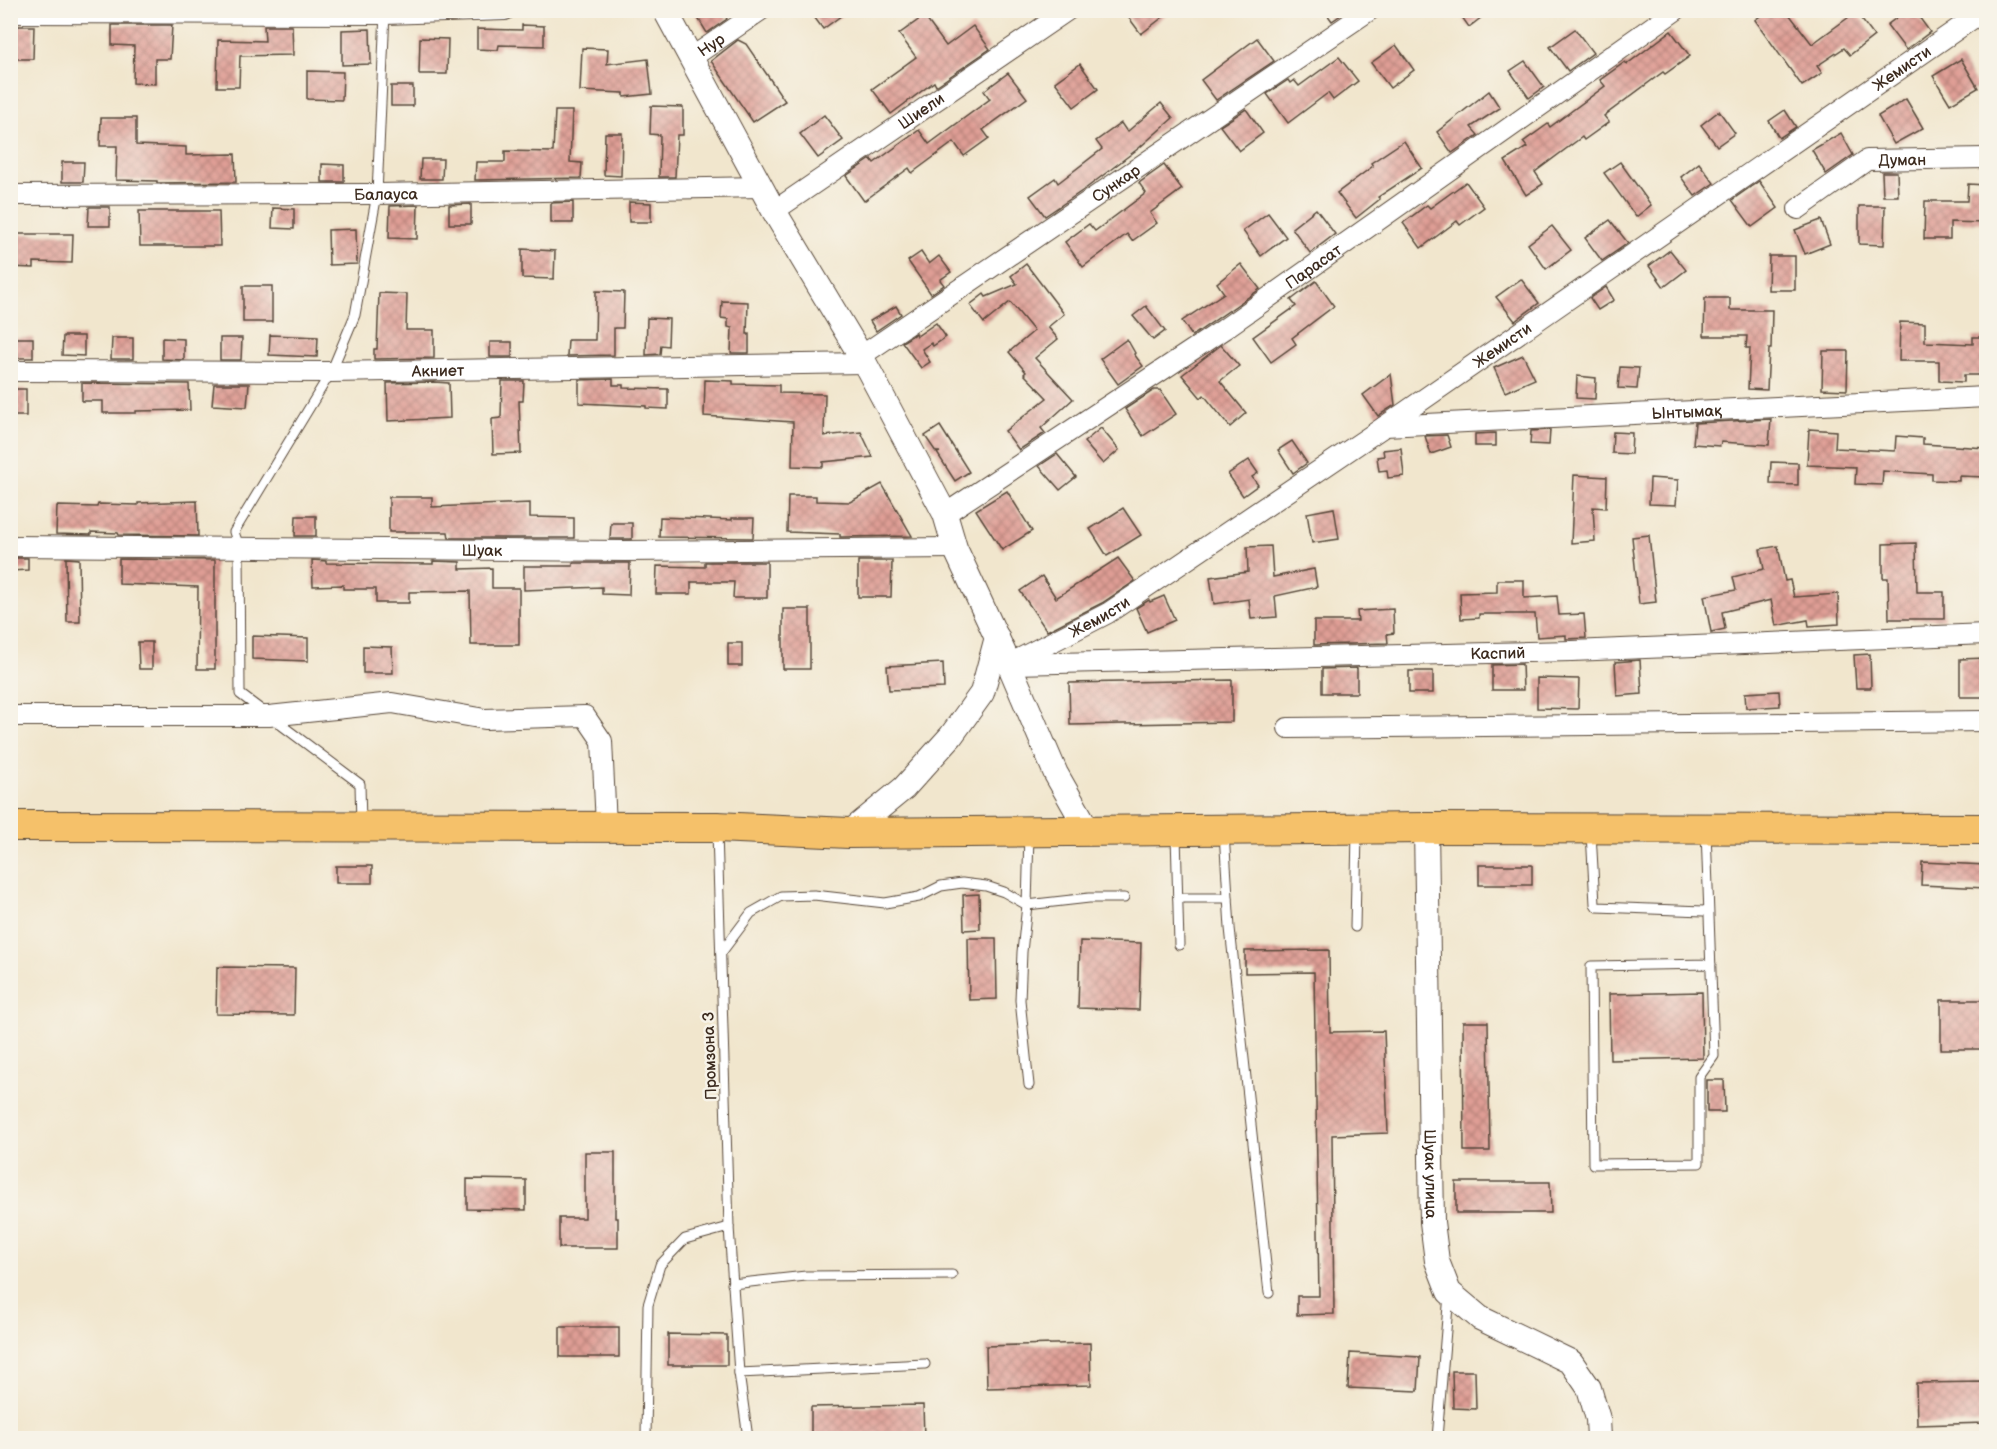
<svg xmlns="http://www.w3.org/2000/svg" width="1997" height="1449" viewBox="0 0 1997 1449" font-family="'Balsamiq Sans',sans-serif">
<style>
.building{fill:url(#building-cross-hatch)}
.lines{fill:none;stroke-linecap:round;stroke-linejoin:round}
.service-casing{stroke:#564638;stroke-width:11}
.minor-casing{stroke:#564638;stroke-width:22}
.tertiary-casing{stroke:#564638;stroke-width:26}
.primary-casing{stroke:#564638;stroke-width:32}
.service{stroke:#fff;stroke-width:9}
.minor{stroke:#fff;stroke-width:20}
.tertiary{stroke:#fff;stroke-width:24}
.primary{stroke:#f5c16b;stroke-width:30}
.labels{text-anchor:middle;stroke-width:5;stroke-linejoin:round;paint-order:stroke}
.street-label{font-size:16px;fill:#3b2a1e;stroke:#f7f3e8}
</style>
<defs>
<pattern id="building-cross-hatch" width="8" height="8" patternUnits="userSpaceOnUse" patternTransform="scale(1.5)"><rect width="8" height="8" fill="#df9e95"/><path d="M0 0l8 8M0 8l8-8" fill="none" stroke="#b68179"/></pattern>
</defs>
<rect width="100%" height="100%" fill="#f7f3e8"/>
<filter id="ink" filterUnits="userSpaceOnUse"><feTurbulence type="fractalNoise" baseFrequency=".0167" numOctaves="2"/><feDisplacementMap in="SourceGraphic" scale="12" xChannelSelector="R" yChannelSelector="G"/><feConvolveMatrix kernelMatrix="1 2 1 2 8 2 1 2 1" color-interpolation-filters="sRGB"/></filter>
<filter id="wash" filterUnits="userSpaceOnUse"><feTurbulence type="fractalNoise" baseFrequency=".008" numOctaves="4" result="noise"/><feDisplacementMap in="SourceGraphic" scale="24" xChannelSelector="R" yChannelSelector="G"/><feGaussianBlur stdDeviation="1.35" result="paint"/><feColorMatrix in="noise" values="0 0 0 0 0 0 0 0 0 0 0 0 0 0 0 0 0 1.4 0 .05"/><feComposite in="paint" operator="in"/></filter>
<g filter="url(#wash)">
<rect width="100%" height="100%" fill="#f1e6cd"/>
<g id="blocks">
<!-- building -->
<g class="building">
<polygon points="693,10 722,10 727,19 707,33"/>
<polygon points="809,10 849,10 823,29"/>
<polygon points="1123,10 1172,10 1141,34"/>
<polygon points="1324,10 1348,10 1332,21"/>
<polygon points="1457,10 1491,10 1469,27"/>
<polygon points="1768,10 1786,10 1812,44 1856,12 1874,36 1850,55 1844,48 1817,66 1822,73 1802,86 1755,20"/>
<polygon points="1907,10 1914,10 1930,32 1906,50 1887,25"/>
<polygon points="924,16 946,46 973,26 990,49 936,86 934,82 891,114 872,89 916,57 899,34"/>
<polygon points="112,25 172,25 170,59 155,59 155,84 133,83 134,46 112,45"/>
<polygon points="522,25 544,26 544,46 499,45 498,50 477,49 477,29 522,30"/>
<polygon points="10,26 34,26 33,59 10,59"/>
<polygon points="264,26 292,26 293,55 240,56 239,87 217,87 218,40 265,41"/>
<polygon points="370,29 371,64 342,65 342,30"/>
<polygon points="1575,29 1593,53 1568,71 1550,47"/>
<polygon points="1671,31 1690,56 1665,74 1663,72 1604,116 1609,122 1584,140 1582,137 1535,172 1543,184 1526,195 1505,161 1527,147 1523,142 1548,124 1550,127 1605,86 1600,80 1625,62 1627,64"/>
<polygon points="420,38 448,39 447,74 419,74"/>
<polygon points="1257,38 1274,61 1216,100 1201,80"/>
<polygon points="738,40 746,44 785,101 753,122 711,61"/>
<polygon points="1396,45 1414,70 1390,88 1371,63"/>
<polygon points="582,48 608,49 607,64 648,59 652,94 624,97 624,93 580,91"/>
<polygon points="1339,57 1358,81 1333,100 1328,93 1288,123 1267,94 1288,80 1290,83 1294,80 1299,86"/>
<polygon points="1961,59 1978,88 1950,104 1933,76"/>
<polygon points="1525,61 1544,87 1529,98 1510,71"/>
<polygon points="1080,64 1098,89 1074,107 1055,82"/>
<polygon points="307,71 343,72 342,100 307,99"/>
<polygon points="1008,73 1027,98 983,130 989,138 964,156 954,142 912,173 909,168 864,201 846,176 871,159 874,163 919,130 929,144 990,99 984,91"/>
<rect x="391" y="86" width="22" height="20"/>
<polygon points="1489,91 1500,108 1471,127 1478,135 1452,153 1437,132"/>
<polygon points="1906,99 1923,128 1894,144 1878,116"/>
<polygon points="1161,103 1173,118 1139,148 1085,189 1045,216 1030,196 1055,178 1058,183 1102,149 1096,141 1121,123 1127,132"/>
<polygon points="651,106 683,107 683,135 677,135 675,177 659,177 660,135 650,134"/>
<polygon points="1246,109 1263,133 1239,151 1220,126"/>
<polygon points="1785,110 1796,127 1779,138 1769,121"/>
<polygon points="555,111 572,111 570,162 582,163 581,178 475,180 476,162 505,162 505,151 553,152"/>
<polygon points="1719,111 1735,133 1717,146 1701,125"/>
<polygon points="824,115 843,140 818,158 800,134"/>
<polygon points="101,118 136,118 136,145 186,147 186,155 235,154 236,182 157,183 157,181 116,180 117,146 100,146"/>
<polygon points="605,133 622,133 621,176 604,175"/>
<polygon points="1841,133 1853,155 1826,174 1812,150"/>
<polygon points="1404,141 1422,168 1378,197 1380,199 1356,218 1337,193 1373,166 1371,163"/>
<polygon points="421,159 443,159 442,179 420,179"/>
<polygon points="62,162 84,162 83,182 62,182"/>
<polygon points="1620,162 1651,205 1636,217 1604,173"/>
<polygon points="1699,163 1714,183 1695,196 1681,177"/>
<polygon points="322,164 344,165 344,182 322,182"/>
<polygon points="1164,165 1182,189 1150,213 1157,223 1132,241 1127,234 1083,267 1065,242 1089,224 1095,231 1146,193 1139,183"/>
<polygon points="1882,172 1897,172 1898,196 1883,196"/>
<polygon points="1759,181 1778,208 1752,227 1732,200"/>
<polygon points="1466,182 1484,207 1460,225 1457,221 1421,248 1403,223 1427,205 1430,208"/>
<polygon points="1968,184 1986,185 1986,223 1950,222 1950,239 1924,239 1925,201 1967,201"/>
<polygon points="573,202 573,223 551,223 551,203"/>
<polygon points="629,202 651,203 651,222 629,222"/>
<polygon points="471,204 471,224 449,224 449,205"/>
<polygon points="418,205 417,239 389,238 390,206"/>
<polygon points="1859,206 1885,206 1884,245 1859,244"/>
<polygon points="89,207 110,207 110,226 88,226"/>
<polygon points="273,208 294,209 294,229 272,228"/>
<polygon points="1316,209 1335,234 1310,253 1292,228"/>
<polygon points="139,211 219,211 220,246 140,246"/>
<polygon points="1268,213 1286,237 1261,256 1243,231"/>
<polygon points="1610,220 1628,243 1602,261 1585,238"/>
<polygon points="1821,220 1830,244 1805,254 1795,230"/>
<polygon points="1552,226 1571,250 1546,269 1528,244"/>
<polygon points="356,229 357,264 329,265 328,230"/>
<polygon points="11,234 73,234 72,263 34,262 34,268 10,267"/>
<polygon points="522,249 555,251 554,279 522,278"/>
<polygon points="1670,250 1686,270 1664,287 1649,266"/>
<polygon points="921,252 929,264 939,256 951,272 940,280 944,285 931,294 908,261"/>
<polygon points="1769,256 1795,256 1795,290 1768,290"/>
<polygon points="1026,264 1064,314 1048,327 1058,339 1035,358 1073,399 1041,428 1045,433 1019,450 1005,431 1047,398 1024,374 1026,372 1009,352 1034,331 1010,302 984,323 970,305 984,294 986,297 1017,284 1011,276"/>
<polygon points="1241,264 1260,289 1192,336 1182,321 1224,293 1217,283"/>
<polygon points="1521,279 1539,303 1515,321 1496,297"/>
<polygon points="1316,281 1334,306 1292,338 1296,344 1271,362 1253,337 1296,306 1291,300"/>
<rect x="243" y="286" width="29" height="36"/>
<polygon points="1606,287 1614,300 1598,310 1590,298"/>
<polygon points="596,291 624,292 623,328 614,328 614,355 567,356 568,340 595,340"/>
<polygon points="379,293 407,294 406,330 434,330 434,358 374,359 374,349 377,349"/>
<polygon points="1705,298 1730,298 1730,310 1772,310 1771,349 1769,349 1767,390 1748,389 1750,348 1746,348 1747,336 1704,336"/>
<polygon points="722,301 748,302 747,334 749,334 749,353 731,353 732,328 728,327 728,319 721,318"/>
<polygon points="896,306 901,314 876,331 870,321"/>
<polygon points="1146,306 1165,331 1153,340 1133,316"/>
<polygon points="647,318 669,319 668,346 661,345 660,354 646,355"/>
<polygon points="1900,322 1925,323 1925,342 1973,344 1973,337 1986,337 1986,375 1964,375 1964,382 1939,381 1939,361 1899,361"/>
<polygon points="936,323 946,337 933,346 931,343 922,349 930,362 921,368 902,342 916,333 917,336"/>
<polygon points="270,335 318,337 317,357 269,355"/>
<polygon points="63,336 84,336 84,356 62,355"/>
<rect x="11" y="338" width="22" height="20"/>
<polygon points="112,338 133,338 133,359 111,359"/>
<polygon points="162,338 184,339 184,360 162,359"/>
<polygon points="220,338 242,338 241,360 220,360"/>
<polygon points="1127,339 1135,353 1134,354 1143,366 1118,384 1100,359"/>
<rect x="490" y="342" width="22" height="15"/>
<polygon points="1221,345 1239,366 1220,381 1246,413 1230,427 1204,395 1201,398 1182,375"/>
<polygon points="1823,351 1848,351 1847,390 1822,389"/>
<polygon points="1523,355 1535,379 1505,392 1494,368"/>
<polygon points="1620,367 1639,368 1637,389 1618,388"/>
<polygon points="1391,374 1395,405 1378,416 1363,395"/>
<polygon points="1577,376 1596,378 1595,399 1576,398"/>
<polygon points="613,379 613,385 623,385 623,388 668,389 668,409 646,408 646,406 579,403 579,380"/>
<polygon points="705,380 733,381 733,384 779,385 779,393 825,394 824,436 861,432 873,457 823,462 823,467 792,466 793,422 704,416"/>
<polygon points="502,381 524,381 523,401 519,401 521,453 493,454 492,419 501,418"/>
<polygon points="434,382 449,383 450,418 388,421 387,383"/>
<polygon points="82,383 189,384 190,410 136,411 136,413 103,413 103,401 82,401"/>
<polygon points="214,384 249,384 247,407 212,405"/>
<rect x="13" y="389" width="13" height="27"/>
<polygon points="1154,390 1160,390 1176,414 1143,436 1125,409"/>
<polygon points="1771,419 1769,445 1721,442 1720,446 1693,444 1695,423"/>
<polygon points="940,426 969,472 955,481 937,453 940,452 936,452 925,436"/>
<polygon points="1101,428 1119,450 1103,464 1084,442"/>
<polygon points="1809,429 1836,431 1835,448 1895,451 1896,436 1923,438 1923,444 1986,448 1986,477 1959,476 1959,481 1932,480 1932,474 1883,471 1882,485 1855,484 1856,467 1807,465"/>
<polygon points="1550,430 1549,445 1530,444 1531,431"/>
<polygon points="1613,432 1632,433 1631,454 1612,453"/>
<polygon points="1496,433 1496,446 1475,446 1475,434"/>
<polygon points="1447,435 1451,447 1431,454 1425,436"/>
<polygon points="1292,441 1307,463 1293,473 1278,450"/>
<polygon points="1401,448 1404,476 1388,478 1387,470 1379,471 1377,457 1384,456 1383,450"/>
<polygon points="1057,454 1076,477 1060,490 1039,466"/>
<polygon points="1249,460 1258,473 1252,477 1258,485 1243,496 1228,474"/>
<polygon points="1771,462 1798,463 1798,485 1770,484"/>
<polygon points="1574,475 1607,477 1606,508 1593,507 1595,541 1571,543"/>
<polygon points="1650,478 1678,480 1676,505 1649,504"/>
<polygon points="882,484 912,536 840,537 840,534 787,532 788,496 816,496 816,501 850,502"/>
<polygon points="1007,491 1032,531 1002,550 976,510"/>
<polygon points="389,497 432,497 432,507 530,503 530,517 574,518 574,538 449,538 448,532 389,532"/>
<polygon points="197,501 198,536 119,535 118,533 91,532 91,535 56,534 57,506 97,507 98,504 138,505 138,503"/>
<polygon points="1123,508 1141,535 1107,556 1090,529"/>
<polygon points="1334,508 1339,539 1312,543 1307,513"/>
<polygon points="296,516 316,516 316,536 295,536"/>
<polygon points="660,517 732,520 732,518 754,518 753,538 659,537"/>
<polygon points="611,523 632,523 632,539 610,539"/>
<polygon points="1649,535 1656,602 1639,604 1632,537"/>
<polygon points="1916,543 1917,592 1944,592 1944,619 1889,619 1888,578 1883,578 1883,544"/>
<polygon points="1271,546 1273,577 1314,569 1317,587 1275,596 1277,617 1251,619 1249,599 1214,604 1210,577 1248,572 1247,547"/>
<polygon points="1778,546 1785,581 1790,580 1794,597 1838,594 1839,624 1809,626 1808,620 1776,626 1771,600 1722,612 1725,629 1711,632 1704,596 1736,590 1733,577 1764,569 1760,549"/>
<polygon points="10,558 28,558 28,570 10,571"/>
<polygon points="66,558 79,559 80,622 67,622"/>
<polygon points="1118,558 1135,581 1102,603 1047,631 1020,591 1042,576 1056,598"/>
<polygon points="119,559 215,560 215,669 197,669 198,587 119,584"/>
<polygon points="312,560 326,561 326,563 433,564 433,561 460,562 460,569 492,568 492,588 519,588 519,645 471,645 470,591 409,592 409,603 376,603 376,589 343,589 343,585 313,586"/>
<polygon points="858,561 892,561 891,597 858,597"/>
<polygon points="705,562 767,562 767,598 733,598 734,582 691,582 691,594 656,594 657,566 705,567"/>
<polygon points="573,563 630,563 629,595 602,594 602,587 524,590 524,566 573,566"/>
<polygon points="1497,580 1524,580 1524,598 1557,596 1559,615 1584,614 1586,638 1566,639 1566,635 1537,637 1535,614 1479,614 1479,618 1461,619 1460,593 1497,592"/>
<polygon points="1164,596 1175,620 1147,632 1136,608 1149,600 1150,602"/>
<rect x="783" y="609" width="27" height="60"/>
<polygon points="1393,609 1394,633 1387,634 1388,643 1314,645 1314,621 1358,621 1357,611"/>
<polygon points="252,636 308,638 308,661 252,659"/>
<polygon points="138,642 152,642 152,669 139,669"/>
<rect x="728" y="643" width="14" height="23"/>
<polygon points="363,646 392,647 393,673 363,673"/>
<polygon points="1870,654 1871,688 1856,688 1854,655"/>
<polygon points="1986,658 1986,697 1960,697 1960,659"/>
<polygon points="1640,660 1642,694 1617,696 1615,662"/>
<polygon points="943,663 944,688 889,690 887,666"/>
<polygon points="1522,664 1523,690 1492,690 1492,665"/>
<polygon points="1357,668 1357,693 1322,693 1322,669"/>
<rect x="1409" y="671" width="24" height="22"/>
<polygon points="1537,678 1579,679 1578,709 1537,708"/>
<polygon points="1232,680 1232,722 1070,725 1069,683"/>
<polygon points="1779,691 1780,706 1746,708 1745,693"/>
<polygon points="1922,862 1986,865 1986,888 1921,885"/>
<rect x="1479" y="865" width="53" height="20"/>
<rect x="336" y="866" width="36" height="17"/>
<polygon points="979,894 980,929 964,930 963,895"/>
<polygon points="968,938 996,938 997,999 969,1000"/>
<polygon points="1080,941 1141,943 1139,1010 1078,1008"/>
<polygon points="1329,950 1330,1032 1384,1031 1388,1133 1332,1135 1334,1314 1297,1315 1297,1296 1319,1296 1314,972 1245,973 1245,951"/>
<polygon points="217,967 295,968 294,1015 216,1014"/>
<polygon points="1702,992 1703,1058 1610,1060 1609,994"/>
<rect x="1941" y="1000" width="45" height="49"/>
<polygon points="1463,1022 1488,1022 1490,1151 1464,1151"/>
<polygon points="1707,1080 1724,1080 1725,1112 1707,1112"/>
<polygon points="585,1152 615,1152 615,1218 618,1218 618,1248 559,1248 559,1218 585,1218"/>
<polygon points="467,1179 526,1180 526,1210 467,1209"/>
<polygon points="1456,1182 1550,1182 1551,1213 1456,1213"/>
<rect x="560" y="1327" width="59" height="30"/>
<polygon points="668,1334 727,1335 727,1365 668,1365"/>
<polygon points="1090,1343 1091,1385 987,1388 986,1346"/>
<polygon points="1350,1353 1420,1357 1418,1391 1348,1388"/>
<polygon points="1452,1371 1475,1371 1476,1409 1453,1408"/>
<polygon points="1986,1382 1986,1423 1917,1425 1916,1383"/>
<polygon points="923,1405 924,1438 811,1438 811,1407"/>
</g>
</g>
</g>
<g filter="url(#ink)">
<use href="#blocks" fill-opacity="0" stroke="#564638" stroke-width="1.5"/>
<g class="lines">
<defs>
<g id="service">
<polyline points="361,824 360,784 240,694 239,547 234,532 331,372 355,315 377,194 385,12"/>
<polyline points="1706,831 1714,1056 1699,1077 1699,1163 1593,1164 1591,966 1711,964"/>
<polyline points="717,832 729,1227 739,1373 925,1364"/>
<polyline points="1224,833 1230,928 1269,1293"/>
<polyline points="1591,833 1595,904 1597,907 1704,911 1708,909"/>
<polyline points="1029,834 1027,905 1022,952 1020,1000 1029,1085"/>
<polyline points="1176,834 1179,945"/>
<polyline points="1178,898 1228,898"/>
<polyline points="1355,927 1357,832"/>
<polyline points="721,953 751,913 781,896 814,895 885,903 919,897 941,886 962,883 986,886 1004,892 1027,905 1089,898 1124,898"/>
<polyline points="732,1284 806,1276 952,1275"/>
<polyline points="739,1373 748,1438"/>
<polyline points="646,1438 648,1305 660,1265 685,1239 729,1227"/>
<polyline points="1437,1438 1449,1294"/>
</g>
<g id="minor">
<polyline points="10,13 385,14 505,10"/>
<path id="s1" d="M 691,58 L 761,10"/>
<path id="s2" d="M 10,195 L 377,194 L 762,187"/>
<path id="s3" d="M 1798,209 L 1867,160 L 1986,158"/>
<path id="s4" d="M 774,211 L 1068,10"/>
<path id="s5" d="M 861,356 L 1370,10"/>
<path id="s6" d="M 10,371 L 331,372 L 865,363"/>
<path id="s7" d="M 1385,426 L 1986,397"/>
<path id="s8" d="M 945,514 L 1224,329 L 1676,10"/>
<path id="s9" d="M 10,546 L 625,551 L 955,548"/>
<path id="s10" d="M 1009,664 L 1108,613 L 1385,426 L 1985,10"/>
<path id="s11" d="M 1015,664 L 1572,651 L 1986,634"/>
<polyline points="10,716 269,716 392,703 485,719 585,716 602,741 606,826"/>
<polyline points="1288,728 1986,721"/>
</g>
<g id="tertiary">
<polyline points="665,10 774,211 861,356 945,514 955,548 1009,664 1056,774 1089,832"/>
<path id="s12" d="M 1426,828 L 1432,1222 L 1437,1261 L 1449,1292 L 1480,1318 L 1571,1362 L 1589,1388 L 1598,1419 L 1599,1438"/>
<polyline points="849,833 904,788 951,736 982,693 997,637"/>
</g>
<polyline id="primary" points="10,826 717,827 849,833 1426,828 1986,829"/>
</defs>
<!-- service casing -->
<use href="#service" class="service-casing"/>
<!-- minor casing -->
<use href="#minor" class="minor-casing"/>
<!-- tertiary casing -->
<use href="#tertiary" class="tertiary-casing"/>
<!-- primary casing -->
<use href="#primary" class="primary-casing"/>
<!-- service -->
<use href="#service" class="service"/>
<!-- minor -->
<use href="#minor" class="minor"/>
<!-- tertiary -->
<use href="#tertiary" class="tertiary"/>
<!-- primary -->
<use href="#primary" class="primary"/>
</g>
</g>
<g class="labels">
<!-- street labels -->
<g class="street-label">
<text dy="6" stroke="none"><textPath href="#s1" startOffset="24">Нур</textPath></text>
<text dy="6" stroke="none"><textPath href="#s10" startOffset="1074">Жемисти</textPath></text>
<text dy="6" stroke="none"><textPath href="#s4" startOffset="178">Шиели</textPath></text>
<text dy="6" stroke="none"><textPath href="#s3" startOffset="120">Думан</textPath></text>
<text dy="6" stroke="none"><textPath href="#s5" startOffset="308">Сункар</textPath></text>
<text dy="6" stroke="none"><textPath href="#s2" startOffset="376">Балауса</textPath></text>
<text dy="6" stroke="none"><textPath href="#s8" startOffset="444">Парасат</textPath></text>
<text dy="6" stroke="none"><textPath href="#s10" startOffset="588">Жемисти</textPath></text>
<text dy="6" stroke="none"><textPath href="#s6" startOffset="428">Акниет</textPath></text>
<text dy="6" stroke="none"><textPath href="#s7" startOffset="302">Ынтымақ</textPath></text>
<text dy="6" stroke="none"><textPath href="#s9" startOffset="472">Шуак</textPath></text>
<text dy="6" stroke="none"><textPath href="#s10" startOffset="102">Жемисти</textPath></text>
<text dy="6" stroke="none"><textPath href="#s11" startOffset="483">Каспий</textPath></text>
<text transform="translate(709 1056) rotate(-92)" y="6">Промзона 3</text>
<text dy="6" stroke="none"><textPath href="#s12" startOffset="346">Шуак улица</textPath></text>
</g>
</g>
<!-- margin -->
<rect width="1997" height="1449" fill="none" stroke="#f7f3e8" stroke-width="36"/>
</svg>
